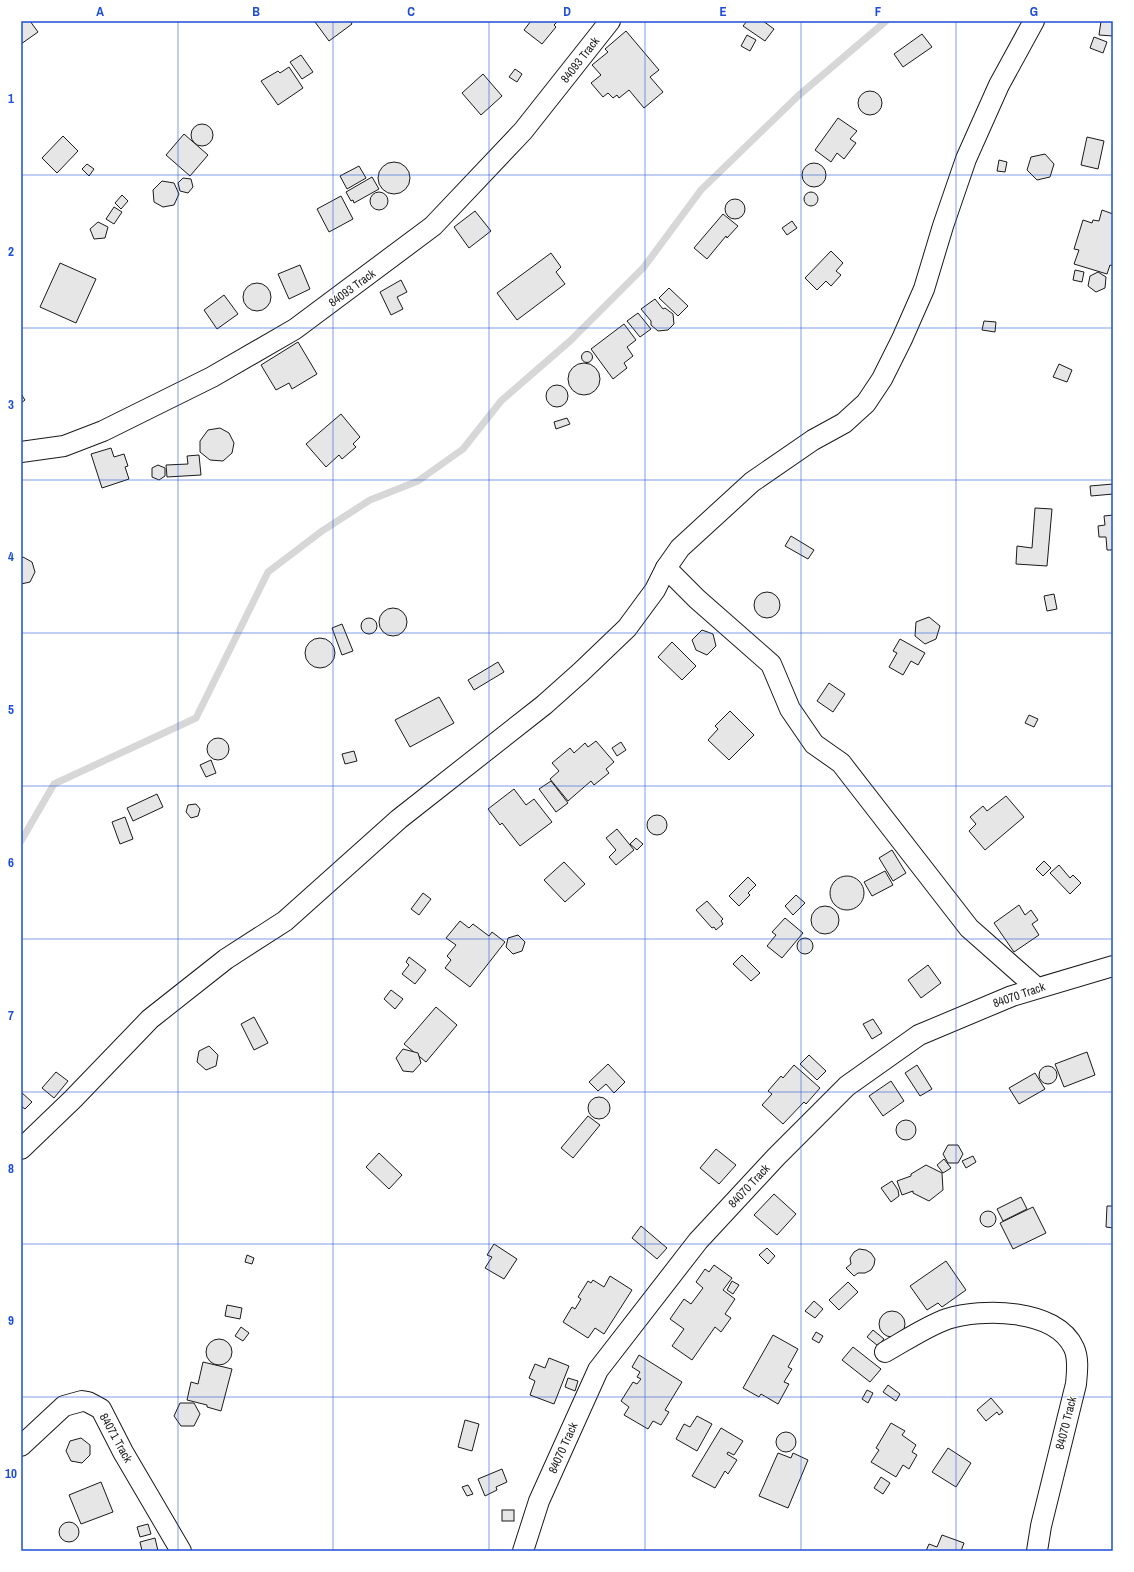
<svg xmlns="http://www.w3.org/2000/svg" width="1134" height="1572" viewBox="0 0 1134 1572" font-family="'Archivo Narrow',sans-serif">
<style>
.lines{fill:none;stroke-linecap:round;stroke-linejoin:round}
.stream{stroke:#d7d7d7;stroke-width:7}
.building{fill:#e6e6e6;stroke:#1a1a1a}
.street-casing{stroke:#1a1a1a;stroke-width:22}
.street{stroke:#fff;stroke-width:20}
.grid{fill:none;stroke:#1d4ed8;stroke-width:1;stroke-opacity:0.55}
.labels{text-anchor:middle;stroke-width:3;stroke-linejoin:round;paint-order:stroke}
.street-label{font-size:12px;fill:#1a1a1a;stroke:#fff}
.neatline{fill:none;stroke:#1d4ed8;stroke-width:1.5}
.grid-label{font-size:13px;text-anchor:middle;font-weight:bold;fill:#1d4ed8}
</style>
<rect width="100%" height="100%" fill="#fff"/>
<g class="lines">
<!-- stream -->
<polyline class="stream" points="21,841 54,784 196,718 268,572 322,531 370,500 418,481 463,449 501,401 570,341 644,267 701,190 798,96 886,21"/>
</g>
<!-- building -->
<g class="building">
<polygon points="21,21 30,21 38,32 21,44"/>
<polygon points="317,21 350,21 352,24 329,41 315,22"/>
<polygon points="531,21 558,21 554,25 556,27 542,44 524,30"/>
<polygon points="747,21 763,21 774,29 765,41 743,26"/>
<polygon points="1101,21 1113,21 1113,36 1099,35"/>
<polygon points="626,31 659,70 650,77 663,92 644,108 629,90 619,98 617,95 613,98 608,93 603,97 591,83 601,75 592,65 608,52 605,49"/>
<polygon points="922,34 932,47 903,67 894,54"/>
<polygon points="747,35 756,40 750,51 741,46"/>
<polygon points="1094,37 1107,42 1103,53 1090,48"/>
<polygon points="301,55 313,72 302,79 290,62"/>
<polygon points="289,67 303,88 278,105 261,81 278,71 280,73"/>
<polygon points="515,69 522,74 517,82 509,77"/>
<polygon points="483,74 502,96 481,115 462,93"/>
<circle cx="870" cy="103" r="12"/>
<polygon points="838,118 857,131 850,139 856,143 844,159 837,153 831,162 815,150"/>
<circle cx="202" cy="135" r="11"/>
<polygon points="184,134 208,155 190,176 166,155"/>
<polygon points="63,136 78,151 57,173 42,158"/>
<polygon points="1087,137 1104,141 1098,169 1081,165"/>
<polygon points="1045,154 1054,164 1050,177 1037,180 1027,170 1031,157"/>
<polygon points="999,160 1007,162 1005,172 997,171"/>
<circle cx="394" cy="178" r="16"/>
<circle cx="814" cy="175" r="12"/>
<polygon points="87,164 94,169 89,176 82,169"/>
<polygon points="359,166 366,178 347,189 340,176"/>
<polygon points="372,177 379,189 354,203 353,200 351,201 346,192"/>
<polygon points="183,178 191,179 193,187 188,193 180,191 178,183"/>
<polygon points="162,181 174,183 179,194 174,205 163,207 154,202 153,190"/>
<circle cx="811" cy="199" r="7"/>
<circle cx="379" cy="201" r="9"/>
<polygon points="122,195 128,201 121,209 115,203"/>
<polygon points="341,196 353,219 329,232 317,209"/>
<circle cx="735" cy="209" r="10"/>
<polygon points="114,207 122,212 114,224 106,219"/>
<polygon points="1102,210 1113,214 1113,266 1110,265 1107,274 1074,264 1079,250 1074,249 1083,220 1092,223 1093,220 1099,221"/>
<polygon points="475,211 491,231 469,248 454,227"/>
<polygon points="723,214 738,226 727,238 726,236 707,259 694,248"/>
<polygon points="792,221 797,228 787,235 782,228"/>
<polygon points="98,222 108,227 105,238 94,239 90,229"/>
<polygon points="831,251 843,263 836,271 841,275 831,286 826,281 817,290 805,278"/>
<polygon points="551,253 561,267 556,272 565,284 517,320 497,293"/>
<polygon points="60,263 96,279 76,323 40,307"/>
<polygon points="300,265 310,289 289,299 278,274"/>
<polygon points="1075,270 1084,272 1082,282 1073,280"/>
<polygon points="1098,272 1106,277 1105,288 1096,292 1088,286 1090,276"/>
<polygon points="401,280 407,292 397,297 403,309 391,315 380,292"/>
<circle cx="257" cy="297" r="14"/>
<polygon points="669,288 688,306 678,316 659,298"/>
<polygon points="224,295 238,314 217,329 204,310"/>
<polygon points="655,299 663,309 665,308 673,314 674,324 668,330 658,331 651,325 651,321 641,309"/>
<polygon points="638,313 651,329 640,337 627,321"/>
<polygon points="984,321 996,322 995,332 982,330"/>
<polygon points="624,324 636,340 627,347 633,356 624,363 627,368 613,379 591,349"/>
<polygon points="298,342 317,374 292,389 289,383 276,390 261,365"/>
<circle cx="587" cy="357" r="5.5"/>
<circle cx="584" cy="379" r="16"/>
<polygon points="1059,364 1072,370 1067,382 1053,377"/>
<circle cx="557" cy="396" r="11"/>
<polygon points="21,394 25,400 21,403"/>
<polygon points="341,414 360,437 353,444 356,447 342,459 339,455 326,467 306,444"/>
<polygon points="567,418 570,424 556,429 554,422"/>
<polygon points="220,428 229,433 234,443 232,453 223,461 210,460 200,452 200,441 208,430"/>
<polygon points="111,448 114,457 124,454 128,466 125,467 129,479 102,488 91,454"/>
<polygon points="199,455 201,475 167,477 166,465 188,464 187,456"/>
<polygon points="158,465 165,468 165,476 159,480 152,477 152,468"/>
<polygon points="1113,484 1113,494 1091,496 1090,486"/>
<polygon points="1035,508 1052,509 1047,566 1016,564 1017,546 1032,548"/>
<polygon points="1113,515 1113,550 1107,550 1106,537 1099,537 1098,526 1105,525 1104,516"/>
<polygon points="791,536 814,550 808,559 785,546"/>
<polygon points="23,557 32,562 35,572 30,582 21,584 21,558"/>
<circle cx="767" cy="605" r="13"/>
<polygon points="1054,594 1057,609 1047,611 1044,596"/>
<circle cx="393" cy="622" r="14"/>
<polygon points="929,617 940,626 936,639 925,644 915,636 916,622"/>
<circle cx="369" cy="626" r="8"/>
<polygon points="342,624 353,651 342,655 332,628"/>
<polygon points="702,630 713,634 716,646 707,655 696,650 692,640"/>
<circle cx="320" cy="653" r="15"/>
<polygon points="900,639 925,653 918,665 911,661 903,675 889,667 897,653 893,651"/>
<polygon points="672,642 696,666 682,680 658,657"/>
<polygon points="498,662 504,672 474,690 468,680"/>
<polygon points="829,683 845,694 833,712 817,701"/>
<polygon points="439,697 454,723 410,747 395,720"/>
<polygon points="730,711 754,735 729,760 708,740 718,729 715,726"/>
<polygon points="1029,715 1038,719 1034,727 1025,723"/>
<circle cx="218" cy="749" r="11"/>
<polygon points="596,741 614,762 606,769 609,773 594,785 591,781 568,801 550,779 559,771 552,763 570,748 574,753 585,743 588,747"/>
<polygon points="621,742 626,750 617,756 612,748"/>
<polygon points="354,751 357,761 345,764 342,754"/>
<polygon points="211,760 216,773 206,777 200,765"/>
<polygon points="551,781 568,803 556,812 539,789"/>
<polygon points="514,789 526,805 534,799 552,822 520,846 502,823 500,825 488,809"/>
<polygon points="157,794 163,807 133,821 127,808"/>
<polygon points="1006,796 1024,817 985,850 969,831 976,824 970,817 983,806 987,811"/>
<polygon points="196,804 200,809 198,816 191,818 186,812 188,805"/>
<circle cx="657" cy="825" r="10"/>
<polygon points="125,817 133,839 120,844 112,822"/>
<polygon points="617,829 634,850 616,865 609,857 616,850 606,838"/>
<polygon points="636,838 643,844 637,850 630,844"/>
<polygon points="892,850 906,873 893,881 879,858"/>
<polygon points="1044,861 1051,868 1043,876 1036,869"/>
<polygon points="564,862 585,884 565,902 544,880"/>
<polygon points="1059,865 1070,878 1073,875 1081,883 1070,894 1050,873"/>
<polygon points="885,871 893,885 872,896 864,882"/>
<circle cx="847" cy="893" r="17"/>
<polygon points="748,877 756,885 748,893 750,895 739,906 729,896"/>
<polygon points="423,893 431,899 419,915 411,909"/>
<polygon points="796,895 805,903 793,915 785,906"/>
<polygon points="707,901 723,919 721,921 723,924 716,930 714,927 712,928 696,910"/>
<polygon points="1019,905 1025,915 1031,910 1038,920 1032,924 1039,935 1014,952 994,923"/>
<circle cx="825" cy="920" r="14"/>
<polygon points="785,918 803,933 782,958 767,946 776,935 772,932"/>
<polygon points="460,921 469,928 473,924 489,936 492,932 505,942 470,987 445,968 451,960 447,956 456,945 446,938"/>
<polygon points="518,935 525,942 522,951 513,954 506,947 508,938"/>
<circle cx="805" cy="946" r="8"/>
<polygon points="742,955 760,973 751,981 733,964"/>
<polygon points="409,957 426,970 415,984 402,974 409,965 406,962"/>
<polygon points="928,965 941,983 921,998 908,980"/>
<polygon points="391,990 403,999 395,1009 384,999"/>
<polygon points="436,1007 457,1025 426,1062 404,1044"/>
<polygon points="254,1017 268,1043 254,1050 241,1024"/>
<polygon points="873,1019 882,1033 872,1039 863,1024"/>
<polygon points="209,1046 218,1055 216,1066 206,1070 197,1062 199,1051"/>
<polygon points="403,1049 418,1053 421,1063 413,1072 403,1071 396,1058"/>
<polygon points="1087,1052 1095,1075 1064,1087 1055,1064"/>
<polygon points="809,1055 826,1071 817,1080 800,1064"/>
<polygon points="608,1064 625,1082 614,1093 606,1084 598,1091 589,1082"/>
<polygon points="794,1065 820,1088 806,1104 804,1102 783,1124 762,1105 772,1094 768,1091 781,1076 783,1078"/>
<polygon points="917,1065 932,1089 920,1096 905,1073"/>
<circle cx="1048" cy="1075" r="9"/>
<polygon points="56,1072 68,1081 54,1098 42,1088"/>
<polygon points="1035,1073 1045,1089 1019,1104 1009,1088"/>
<polygon points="891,1081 904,1101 883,1116 869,1096"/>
<polygon points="21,1092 32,1102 25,1109 21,1106"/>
<circle cx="599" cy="1108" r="11"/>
<polygon points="588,1116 600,1125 573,1158 561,1148"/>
<circle cx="906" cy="1130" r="10"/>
<polygon points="948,1145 958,1145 963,1154 958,1163 948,1163 943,1154"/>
<polygon points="716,1149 736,1165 719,1184 700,1168"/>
<polygon points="379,1153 402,1175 389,1189 366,1167"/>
<polygon points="973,1156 976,1162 966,1168 962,1161"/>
<polygon points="944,1159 951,1168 943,1173 937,1165"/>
<polygon points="926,1165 942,1173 943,1190 929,1201 913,1193 913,1191 902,1195 897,1181 911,1176 911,1174"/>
<polygon points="892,1181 898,1190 899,1196 891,1202 881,1188"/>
<polygon points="774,1194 796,1214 777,1235 754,1215"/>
<polygon points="1021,1197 1027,1209 1003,1221 997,1209"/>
<polygon points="1107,1206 1113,1206 1113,1228 1106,1227"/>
<polygon points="1033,1207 1046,1233 1013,1249 1000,1223"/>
<circle cx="988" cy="1219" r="8"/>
<polygon points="641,1226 667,1248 657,1259 632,1238"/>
<polygon points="494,1244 517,1259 504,1279 485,1268 492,1257 487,1255"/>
<polygon points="767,1248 775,1256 768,1264 759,1255"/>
<polygon points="859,1249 866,1250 871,1253 875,1259 874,1265 871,1270 865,1273 858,1273 854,1276 846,1268 851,1264 850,1258 854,1252"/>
<polygon points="247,1255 254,1258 252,1264 245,1262"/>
<polygon points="946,1261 966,1290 942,1307 938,1303 927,1310 910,1286"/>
<polygon points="714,1265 732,1278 723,1290 735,1299 725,1314 731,1318 721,1332 715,1327 692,1360 672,1346 684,1329 670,1319 684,1299 691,1304 703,1288 696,1282 705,1269 709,1272"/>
<polygon points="610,1276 632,1290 604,1334 595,1328 588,1338 563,1322 572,1307 575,1309 581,1299 578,1297 588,1281 591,1283 593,1280 604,1287"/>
<polygon points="732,1281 739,1285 733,1294 727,1290"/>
<polygon points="848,1282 858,1292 839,1310 829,1300"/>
<polygon points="814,1301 823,1309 815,1318 805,1311"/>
<polygon points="227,1305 242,1308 240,1319 225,1316"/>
<circle cx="892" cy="1324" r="13"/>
<polygon points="241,1327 249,1333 243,1341 235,1336"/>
<polygon points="873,1330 884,1339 878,1346 867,1337"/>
<polygon points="816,1332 823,1336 819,1343 812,1339"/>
<polygon points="773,1335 798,1349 788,1367 792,1369 784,1382 789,1384 778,1404 761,1394 759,1397 743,1388"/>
<circle cx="219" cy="1352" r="13"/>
<polygon points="853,1347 881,1369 870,1382 842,1360"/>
<polygon points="639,1355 682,1382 665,1410 669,1412 661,1425 653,1421 648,1429 624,1415 629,1407 621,1401 633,1382 637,1384 641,1379 637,1377 640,1372 632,1367"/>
<polygon points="549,1358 569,1366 554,1404 530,1395 535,1381 529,1378 535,1364 545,1368"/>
<polygon points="203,1362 232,1369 221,1411 207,1407 207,1405 187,1400 191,1382 198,1384"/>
<polygon points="568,1378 578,1381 575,1391 565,1387"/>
<polygon points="888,1385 900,1394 896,1401 883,1392"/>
<polygon points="867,1390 873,1393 868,1403 862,1399"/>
<polygon points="991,1398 1003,1412 999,1415 997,1412 986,1421 977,1410"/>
<polygon points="180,1403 194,1403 200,1414 194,1426 181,1426 174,1416"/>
<polygon points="697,1416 712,1424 697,1451 676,1439 684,1424 690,1427"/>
<polygon points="465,1420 479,1424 472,1451 458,1447"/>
<polygon points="891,1423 905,1431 902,1435 916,1445 912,1452 917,1455 909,1469 903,1465 896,1477 871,1462 879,1450 876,1448"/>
<polygon points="721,1428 743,1441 734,1455 728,1452 727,1454 737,1460 728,1474 725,1471 715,1488 692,1476"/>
<circle cx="786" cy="1442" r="10"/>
<polygon points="81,1438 90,1445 90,1455 82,1463 71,1461 66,1451 70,1441"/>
<polygon points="948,1448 971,1463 956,1487 932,1472"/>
<polygon points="778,1453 791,1458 793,1453 808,1460 788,1508 759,1496"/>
<polygon points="502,1469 507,1482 496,1487 497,1490 485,1496 478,1479"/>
<polygon points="881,1477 890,1483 883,1494 874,1488"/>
<polygon points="101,1482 113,1512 81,1524 69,1495"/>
<polygon points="468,1485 473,1494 467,1496 462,1487"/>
<rect x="502" y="1510" width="12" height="11"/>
<circle cx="69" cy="1532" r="10"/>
<polygon points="148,1524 151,1534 140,1537 137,1527"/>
<polygon points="942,1535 964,1543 961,1551 926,1551 929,1544 937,1547"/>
<polygon points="155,1538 158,1551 142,1551 140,1542"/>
</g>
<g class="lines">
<defs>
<g id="street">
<polyline points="21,452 64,446 103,431 212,377 295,329 433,226 523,131 610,21"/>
<polyline points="666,568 697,599 771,664 790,709 814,744 841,763 969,928 1037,988"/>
<polyline points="21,1149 73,1099 150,1019 226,959 285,921 399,819 544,705 581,672 627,628 655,590 666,568 680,548 752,482 813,440 844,423 866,403 882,379 902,339 924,289 943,226 966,159 999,85 1034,21"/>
<path d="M 885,1352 C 903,1342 927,1326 947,1319 C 981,1308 1056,1308 1074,1348 C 1079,1359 1077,1372 1076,1384 L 1041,1526 L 1037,1551"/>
<polyline points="21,1446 64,1406 82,1401 88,1402 101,1409 123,1452 181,1551"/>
<polyline points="523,1551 539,1501 598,1370 698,1241 776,1157 847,1086 919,1035 1012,996 1113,966"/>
</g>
</defs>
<!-- street casing -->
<use href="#street" class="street-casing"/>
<!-- street -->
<use href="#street" class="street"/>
</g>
<!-- grid -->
<path class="grid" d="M 178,21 L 178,1551M 333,21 L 333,1551M 489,21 L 489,1551M 645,21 L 645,1551M 801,21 L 801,1551M 956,21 L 956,1551M 21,175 L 1113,175M 21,328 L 1113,328M 21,480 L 1113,480M 21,633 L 1113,633M 21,786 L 1113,786M 21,939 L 1113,939M 21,1092 L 1113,1092M 21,1244 L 1113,1244M 21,1397 L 1113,1397"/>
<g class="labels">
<!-- street labels -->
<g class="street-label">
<text transform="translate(580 60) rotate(-52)" y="4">84093 Track</text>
<text transform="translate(352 288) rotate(-36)" y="4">84093 Track</text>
<text transform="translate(1019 995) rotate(-19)" y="4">84070 Track</text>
<text transform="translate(749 1186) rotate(-47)" y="4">84070 Track</text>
<text transform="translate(1066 1423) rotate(-76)" y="4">84070 Track</text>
<text transform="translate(116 1438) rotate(61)" y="4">84071 Track</text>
<text transform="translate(563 1448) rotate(-66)" y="4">84070 Track</text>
</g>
</g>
<!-- border -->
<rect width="1134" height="1572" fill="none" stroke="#ffffff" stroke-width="44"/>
<rect x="22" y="22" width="1090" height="1528" class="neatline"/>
<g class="grid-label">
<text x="100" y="16">A</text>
<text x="256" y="16">B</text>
<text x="411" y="16">C</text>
<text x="567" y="16">D</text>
<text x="723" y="16">E</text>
<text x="878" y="16">F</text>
<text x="1034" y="16">G</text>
<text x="11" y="103">1</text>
<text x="11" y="256">2</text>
<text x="11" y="409">3</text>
<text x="11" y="561">4</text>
<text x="11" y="714">5</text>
<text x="11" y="867">6</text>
<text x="11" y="1020">7</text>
<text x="11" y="1173">8</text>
<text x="11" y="1325">9</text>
<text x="11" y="1478">10</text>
</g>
</svg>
